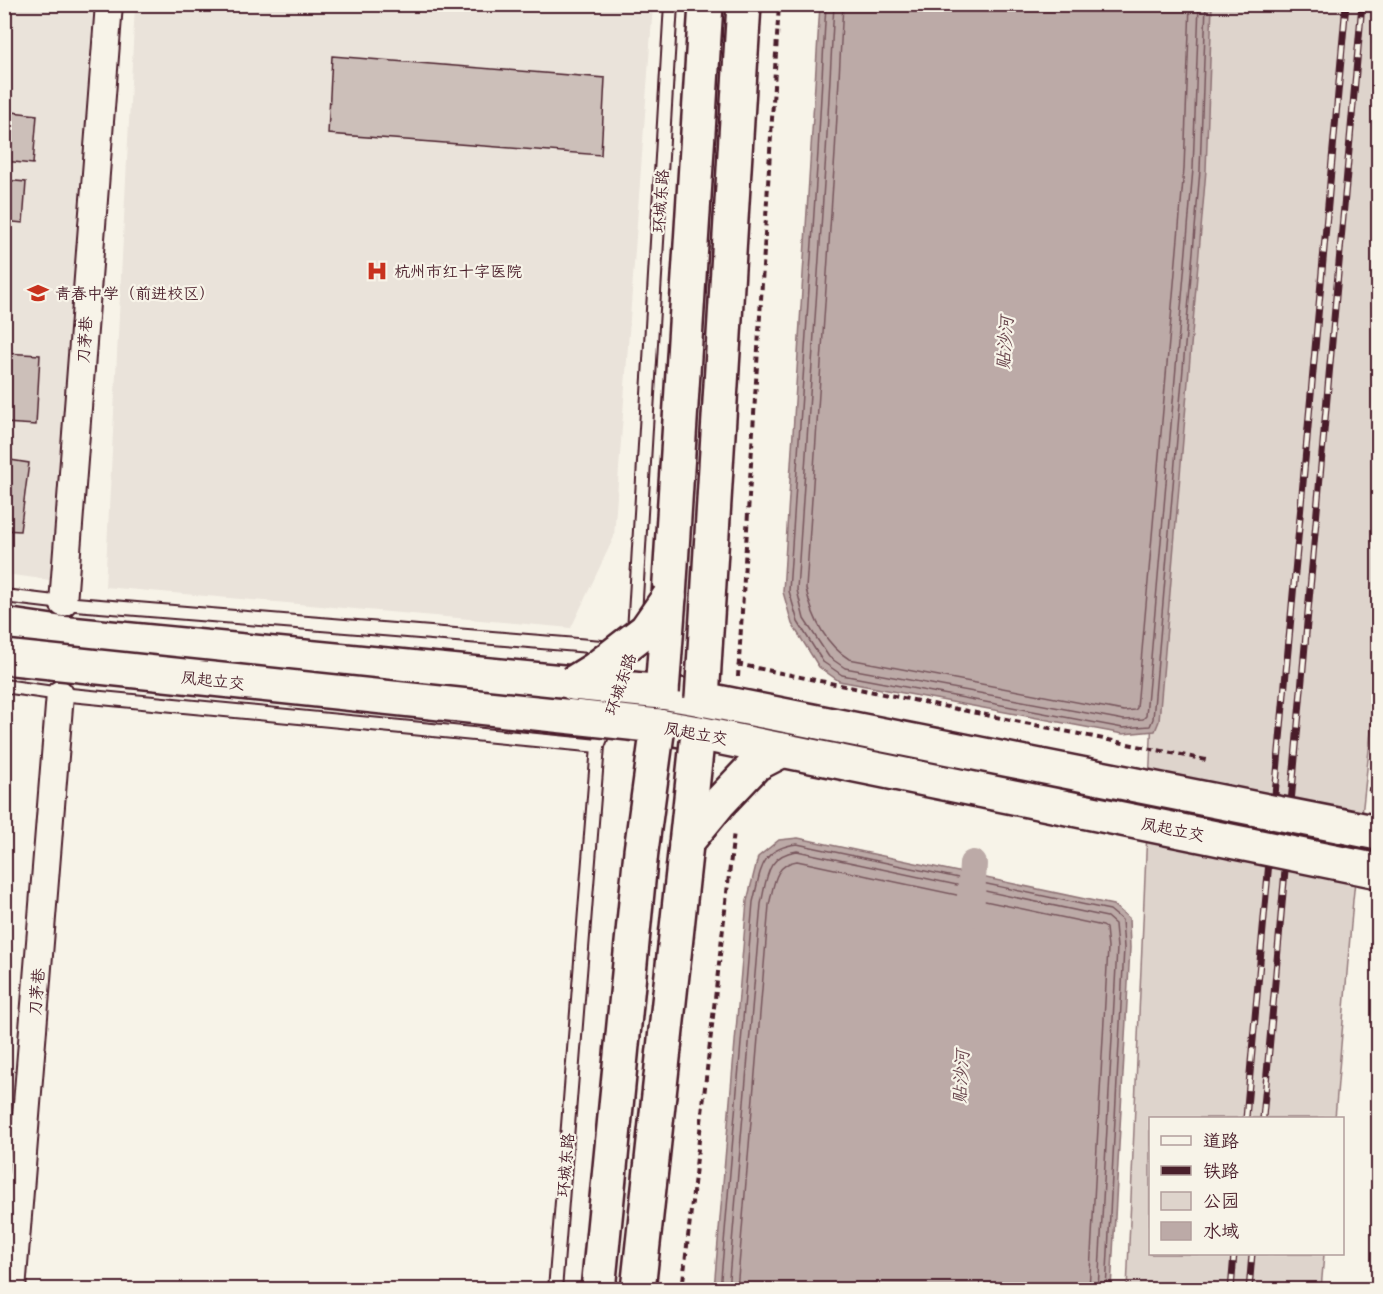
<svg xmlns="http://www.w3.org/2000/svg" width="1383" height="1294" viewBox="0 0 1383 1294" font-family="Sriracha,'LXGW WenKai TC',sans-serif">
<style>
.built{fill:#eae3da}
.green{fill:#ded4cc;stroke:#947a7c;stroke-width:1.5}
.water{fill:#bcaaa7;stroke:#8e7275;stroke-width:1.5}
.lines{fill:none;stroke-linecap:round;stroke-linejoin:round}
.shore{stroke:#78575d;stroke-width:1.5}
.canal{stroke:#bcaaa7;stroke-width:28}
.building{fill:#ccbfb9;stroke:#4a1f2b;stroke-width:1.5}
.service-casing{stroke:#4a1f2b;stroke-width:16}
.minor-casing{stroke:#4a1f2b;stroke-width:30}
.secondary-casing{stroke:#4a1f2b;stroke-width:38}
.primary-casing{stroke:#4a1f2b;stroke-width:38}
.path{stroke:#4a1f2b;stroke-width:4;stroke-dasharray:6 4.5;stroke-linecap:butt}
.service{stroke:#f7f3e8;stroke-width:12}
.minor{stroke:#f7f3e8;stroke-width:26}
.secondary{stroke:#f7f3e8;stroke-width:33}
.primary{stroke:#f7f3e8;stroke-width:33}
.rail-casing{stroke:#4a1f2b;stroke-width:7}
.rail{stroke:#f7f3e8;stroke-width:4.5;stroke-dasharray:14;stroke-linecap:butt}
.secondary-bridge-casing{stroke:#4a1f2b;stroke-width:38;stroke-linecap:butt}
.primary-bridge-casing{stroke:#4a1f2b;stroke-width:38;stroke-linecap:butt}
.secondary-bridge{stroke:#f7f3e8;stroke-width:33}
.primary-bridge{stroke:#f7f3e8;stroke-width:33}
.labels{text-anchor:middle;stroke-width:4.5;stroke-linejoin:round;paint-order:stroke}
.street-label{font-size:16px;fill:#4a1f2b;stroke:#f7f3e8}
.poi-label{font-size:16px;fill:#4a1f2b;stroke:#f7f3e8;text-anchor:start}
.water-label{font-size:18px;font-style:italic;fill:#6c4950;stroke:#f7f3e8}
</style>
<rect width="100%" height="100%" fill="#f7f3e8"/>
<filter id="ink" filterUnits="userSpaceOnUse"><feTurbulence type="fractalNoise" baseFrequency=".0167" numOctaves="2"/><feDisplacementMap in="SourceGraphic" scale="12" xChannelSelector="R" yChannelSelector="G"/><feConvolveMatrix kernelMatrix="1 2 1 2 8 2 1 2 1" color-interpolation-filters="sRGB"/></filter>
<g filter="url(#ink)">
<!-- built -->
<g class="built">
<polygon points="135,5 653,5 614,537 571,628 105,587"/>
<polygon points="4,7 93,12 50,580 5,574"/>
</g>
<!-- green -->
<polygon class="green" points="1183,5 1378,5 1378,665 1353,900 1335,1118 1150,1118 1150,1254 1324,1254 1321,1289 1127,1290"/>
<!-- water -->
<g class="water">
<polygon points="820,5 1212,5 1206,170 1159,721 1155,731 1123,734 839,681 819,667 792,624 783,592"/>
<polygon points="798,838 1113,905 1129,918 1130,948 1111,1289 714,1289 747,901 758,857 779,840"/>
</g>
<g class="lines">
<!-- shore -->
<g class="shore">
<polyline points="826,4 818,152 789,591 798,622 823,662 842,675 1123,728 1150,726 1153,719 1200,170 1206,4"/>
<polyline points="834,4 826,153 797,590 804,619 829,657 845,668 1124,720 1143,719 1146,716 1193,169 1199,4"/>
<path d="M 843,4 L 835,153 L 806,589 C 812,616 825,644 849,659 L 1124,711 L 1135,710 L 1137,708 L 1184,169 L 1190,4"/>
<path d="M 720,1290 L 753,902 C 761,871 759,849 797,844 L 1110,910 L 1122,920 L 1124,948 L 1106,1290"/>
<path d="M 728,1290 L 761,904 C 767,878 766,855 797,851 L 1107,917 L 1115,924 L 1117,948 L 1098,1290"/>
<path d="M 737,1290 L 769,905 C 774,886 774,864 797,861 L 1103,926 L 1106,928 L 1108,948 L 1089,1290"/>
</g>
<!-- canal -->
<polyline class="canal" points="970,913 973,864"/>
</g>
<!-- building -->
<g class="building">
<polygon points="332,56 605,78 601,155 328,134"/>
<polygon points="4,111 37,115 33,164 4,161"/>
<polygon points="4,180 26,182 23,223 4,221"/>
<polygon points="4,353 40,355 36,425 4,423"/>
<polygon points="4,459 29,463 20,531 4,530"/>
</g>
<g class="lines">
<defs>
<g id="service">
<polyline points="4,596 63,603 614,648"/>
<polyline points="634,632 671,4"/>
<polyline points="4,686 60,694 598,746"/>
<polyline points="555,1290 598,746 607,723"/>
</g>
<g id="minor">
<polyline points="63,603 109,4"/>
<polyline points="12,1290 60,694"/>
</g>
<g id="secondary">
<polyline points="4,625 59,633 573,683"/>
<polyline points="662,692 702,699"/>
<polyline points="658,726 698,733"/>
</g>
<polyline id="primary" points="669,597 706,4"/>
</defs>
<!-- service casing -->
<use href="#service" class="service-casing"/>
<!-- minor casing -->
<use href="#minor" class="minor-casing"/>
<!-- secondary casing -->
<use href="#secondary" class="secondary-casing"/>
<!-- primary casing -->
<use href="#primary" class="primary-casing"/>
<!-- path -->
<g class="path">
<polyline points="737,664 1206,760"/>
<polyline points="738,677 779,4"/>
<polyline points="1368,789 1378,791"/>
<polyline points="682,1290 734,831"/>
</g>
<!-- service -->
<use href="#service" class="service"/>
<!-- minor -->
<use href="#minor" class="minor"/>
<!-- secondary -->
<use href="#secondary" class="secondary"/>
<!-- primary -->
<use href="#primary" class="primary"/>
<defs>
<g id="rail">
<polyline points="1246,1118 1346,4"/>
<polyline points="1263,1118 1362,4"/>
<polyline points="1231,1290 1234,1254"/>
<polyline points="1249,1290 1252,1254"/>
</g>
</defs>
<!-- rail casing -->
<use href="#rail" class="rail-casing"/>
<!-- rail -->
<use href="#rail" class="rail"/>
<defs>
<g id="secondary-bridge">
<polyline points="4,657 658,726"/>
<polyline points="573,683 594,670 646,630 669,597"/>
<polyline points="573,683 662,692"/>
<polyline points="702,699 1378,833"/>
<polyline points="698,733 1378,871"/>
<polyline points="686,843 719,803 756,764 783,750"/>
</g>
<g id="primary-bridge">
<polyline points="662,692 669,597"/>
<polyline points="702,699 744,4"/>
<polyline points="598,1290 641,851 658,726"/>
<polyline points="638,1290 698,733"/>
</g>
</defs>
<!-- secondary-bridge casing -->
<use href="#secondary-bridge" class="secondary-bridge-casing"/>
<!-- primary-bridge casing -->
<use href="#primary-bridge" class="primary-bridge-casing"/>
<!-- secondary-bridge -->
<use href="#secondary-bridge" class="secondary-bridge"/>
<!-- primary-bridge -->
<use href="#primary-bridge" class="primary-bridge"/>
</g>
</g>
<!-- icons -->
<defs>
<symbol id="hospital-bare" viewBox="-9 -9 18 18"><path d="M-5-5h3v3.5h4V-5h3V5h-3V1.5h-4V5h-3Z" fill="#c8321e" stroke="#f7f3e8" stroke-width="2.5" paint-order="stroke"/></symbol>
<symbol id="school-bare" viewBox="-9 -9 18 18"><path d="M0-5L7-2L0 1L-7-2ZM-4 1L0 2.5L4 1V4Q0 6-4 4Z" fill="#c8321e" stroke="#f7f3e8" stroke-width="2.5" paint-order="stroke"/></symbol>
</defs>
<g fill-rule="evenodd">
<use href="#hospital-bare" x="362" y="256" width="30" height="30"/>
<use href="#school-bare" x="23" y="278" width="30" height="30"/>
</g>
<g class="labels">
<!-- street labels -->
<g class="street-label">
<text transform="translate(660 201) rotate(-86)" y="6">环城东路</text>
<text transform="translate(84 340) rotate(-86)" y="6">刀茅巷</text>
<text transform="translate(213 680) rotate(6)" y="6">凤起立交</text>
<text transform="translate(620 684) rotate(-71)" y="6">环城东路</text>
<text transform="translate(696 733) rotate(10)" y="6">凤起立交</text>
<text transform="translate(1173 829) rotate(11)" y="6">凤起立交</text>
<text transform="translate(36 992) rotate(-85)" y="6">刀茅巷</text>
<text transform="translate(565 1165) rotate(-85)" y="6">环城东路</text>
</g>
<!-- poi labels -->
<g class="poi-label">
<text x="394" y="277">杭州市红十字医院</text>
<text x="55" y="299">青春中学（前进校区）</text>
</g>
<!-- water labels -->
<g class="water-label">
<text transform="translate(1005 343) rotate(-86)" y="6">贴沙河</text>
<text transform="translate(961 1077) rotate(-87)" y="6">贴沙河</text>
</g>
</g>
<!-- margin -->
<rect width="1383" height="1294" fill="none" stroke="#f7f3e8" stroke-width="24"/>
<rect x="12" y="12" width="1359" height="1270" fill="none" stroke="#4a1f2b" stroke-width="2" filter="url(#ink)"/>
<!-- legend -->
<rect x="1149" y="1117" width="195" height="138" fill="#f7f3e8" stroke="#b29e9c" stroke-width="1.5"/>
<rect x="1161" y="1136" width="30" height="9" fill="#f7f3e8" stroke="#b29e9c" stroke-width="1.5"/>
<text x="1203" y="1147" font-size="18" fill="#4a1f2b">道路</text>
<rect x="1161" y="1166" width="30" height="9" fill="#4a1f2b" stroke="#b29e9c" stroke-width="1.5"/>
<text x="1203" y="1177" font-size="18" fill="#4a1f2b">铁路</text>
<rect x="1161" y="1192" width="30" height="18" fill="#ded4cc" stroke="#b29e9c" stroke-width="1.5"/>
<text x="1203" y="1207" font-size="18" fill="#4a1f2b">公园</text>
<rect x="1161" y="1222" width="30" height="18" fill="#bcaaa7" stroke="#b29e9c" stroke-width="1.5"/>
<text x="1203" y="1237" font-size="18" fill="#4a1f2b">水域</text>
</svg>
